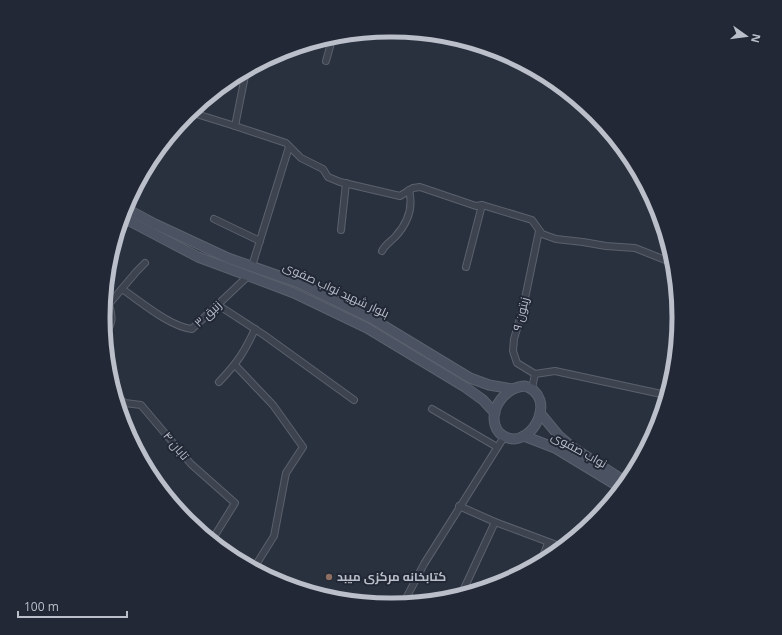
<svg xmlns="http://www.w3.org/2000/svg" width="782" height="635" viewBox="0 0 782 635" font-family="'Open Sans',Cairo,sans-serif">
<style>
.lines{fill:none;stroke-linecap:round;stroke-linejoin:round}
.street-casing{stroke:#5b616d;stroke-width:8}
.secondary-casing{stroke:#5b616d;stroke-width:11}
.street{stroke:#3d434f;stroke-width:6}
.secondary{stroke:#4b5262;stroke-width:9}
.education-dot{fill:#8d6e63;stroke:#222835;stroke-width:1.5}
.labels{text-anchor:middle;stroke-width:4;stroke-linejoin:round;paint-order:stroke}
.street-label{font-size:12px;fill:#babfca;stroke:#222835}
.poi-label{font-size:12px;font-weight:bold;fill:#babfca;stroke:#222835;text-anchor:start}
.rim{fill:none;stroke:#babfca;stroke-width:5}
</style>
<rect width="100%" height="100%" fill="#29313f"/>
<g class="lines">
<defs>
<g id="street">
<polyline points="326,61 333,36"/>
<polyline points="190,112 235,126 286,143 301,158 323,169 328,177 340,182 400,196 413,188 420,187 476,206 482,205 532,220 542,234 556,239 583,242 606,246 635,248 673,263"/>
<polyline points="235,126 246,71"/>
<polyline points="214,219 260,241"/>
<polyline points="341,230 346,183"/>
<path d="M 382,251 C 385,245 390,242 395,237 C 407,224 414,209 409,190"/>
<polyline points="252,266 289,147"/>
<polyline points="466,267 482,205"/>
<path d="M 122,289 C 140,301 170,327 192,329 L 248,276"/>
<polyline points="109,304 137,271 145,263"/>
<polyline points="218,305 264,335 354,400"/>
<path d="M 105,335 C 113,322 113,319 109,304"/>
<polyline points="235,365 273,405 303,447 286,473 274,536 254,568"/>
<polyline points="535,374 555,371 666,395"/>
<path d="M 219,382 C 237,363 244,353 255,329"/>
<polyline points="532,388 535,374 517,363 513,351 514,339 523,308 539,231"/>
<polyline points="115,395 125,403 141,405 191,464 235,503 212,540"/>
<polyline points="432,409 497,447"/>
<polyline points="459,506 495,522 562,547"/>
<polyline points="541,562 548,543"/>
<polyline points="461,595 495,522"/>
<polyline points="403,604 424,564 504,437"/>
</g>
<g id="secondary">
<polyline points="125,208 155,224 228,258 299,283 371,318 470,378 489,385 512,389"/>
<polyline points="122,217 198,257 294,293 367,328 465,387 483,400 495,413"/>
<path d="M 525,386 C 558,397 533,446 508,438 C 502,436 497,432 495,425 C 490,406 507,387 525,386 Z"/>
<polyline points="540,413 559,436 572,447 626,482"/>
<polyline points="524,436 555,448 621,488"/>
</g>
</defs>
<!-- street casing -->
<use href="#street" class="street-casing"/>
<!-- secondary casing -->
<use href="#secondary" class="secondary-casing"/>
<!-- street -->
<use href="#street" class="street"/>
<!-- secondary -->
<use href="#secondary" class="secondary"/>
</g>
<!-- markers -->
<circle class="education-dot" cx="329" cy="577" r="4"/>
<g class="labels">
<!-- street labels -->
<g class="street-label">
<text transform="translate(336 290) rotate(25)" y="4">بلوار شهید نواب صفوی</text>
<text transform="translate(208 314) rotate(-43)" y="4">زنبق ۳</text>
<text transform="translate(521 314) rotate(-76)" y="4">زیتون ۹</text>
<text transform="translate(176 446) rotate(50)" y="4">تابان ۴</text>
<text transform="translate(579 450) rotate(29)" y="4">نواب صفوی</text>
</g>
<!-- poi labels -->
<g class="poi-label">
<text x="337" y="581">کتابخانه مرکزی میبد</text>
</g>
</g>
<!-- crop -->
<path d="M0 0H782V635H0ZM390 37H392A280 280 0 0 1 672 317V318A280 280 0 0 1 392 598H390A280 280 0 0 1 110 318V317A280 280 0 0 1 390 37Z" fill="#222835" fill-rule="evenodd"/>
<path class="rim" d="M390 37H392A280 280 0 0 1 672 317V318A280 280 0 0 1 392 598H390A280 280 0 0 1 110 318V317A280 280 0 0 1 390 37Z"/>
<!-- north arrow -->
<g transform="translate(746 36) rotate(104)" stroke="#222835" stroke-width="3" paint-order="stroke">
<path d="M0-3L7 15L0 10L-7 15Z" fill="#babfca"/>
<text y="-6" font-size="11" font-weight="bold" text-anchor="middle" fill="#babfca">N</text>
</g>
<!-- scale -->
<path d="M18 611v6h109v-6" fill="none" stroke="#babfca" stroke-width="2"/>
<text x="24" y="611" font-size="12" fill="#babfca" stroke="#222835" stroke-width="3" paint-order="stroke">100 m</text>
</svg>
